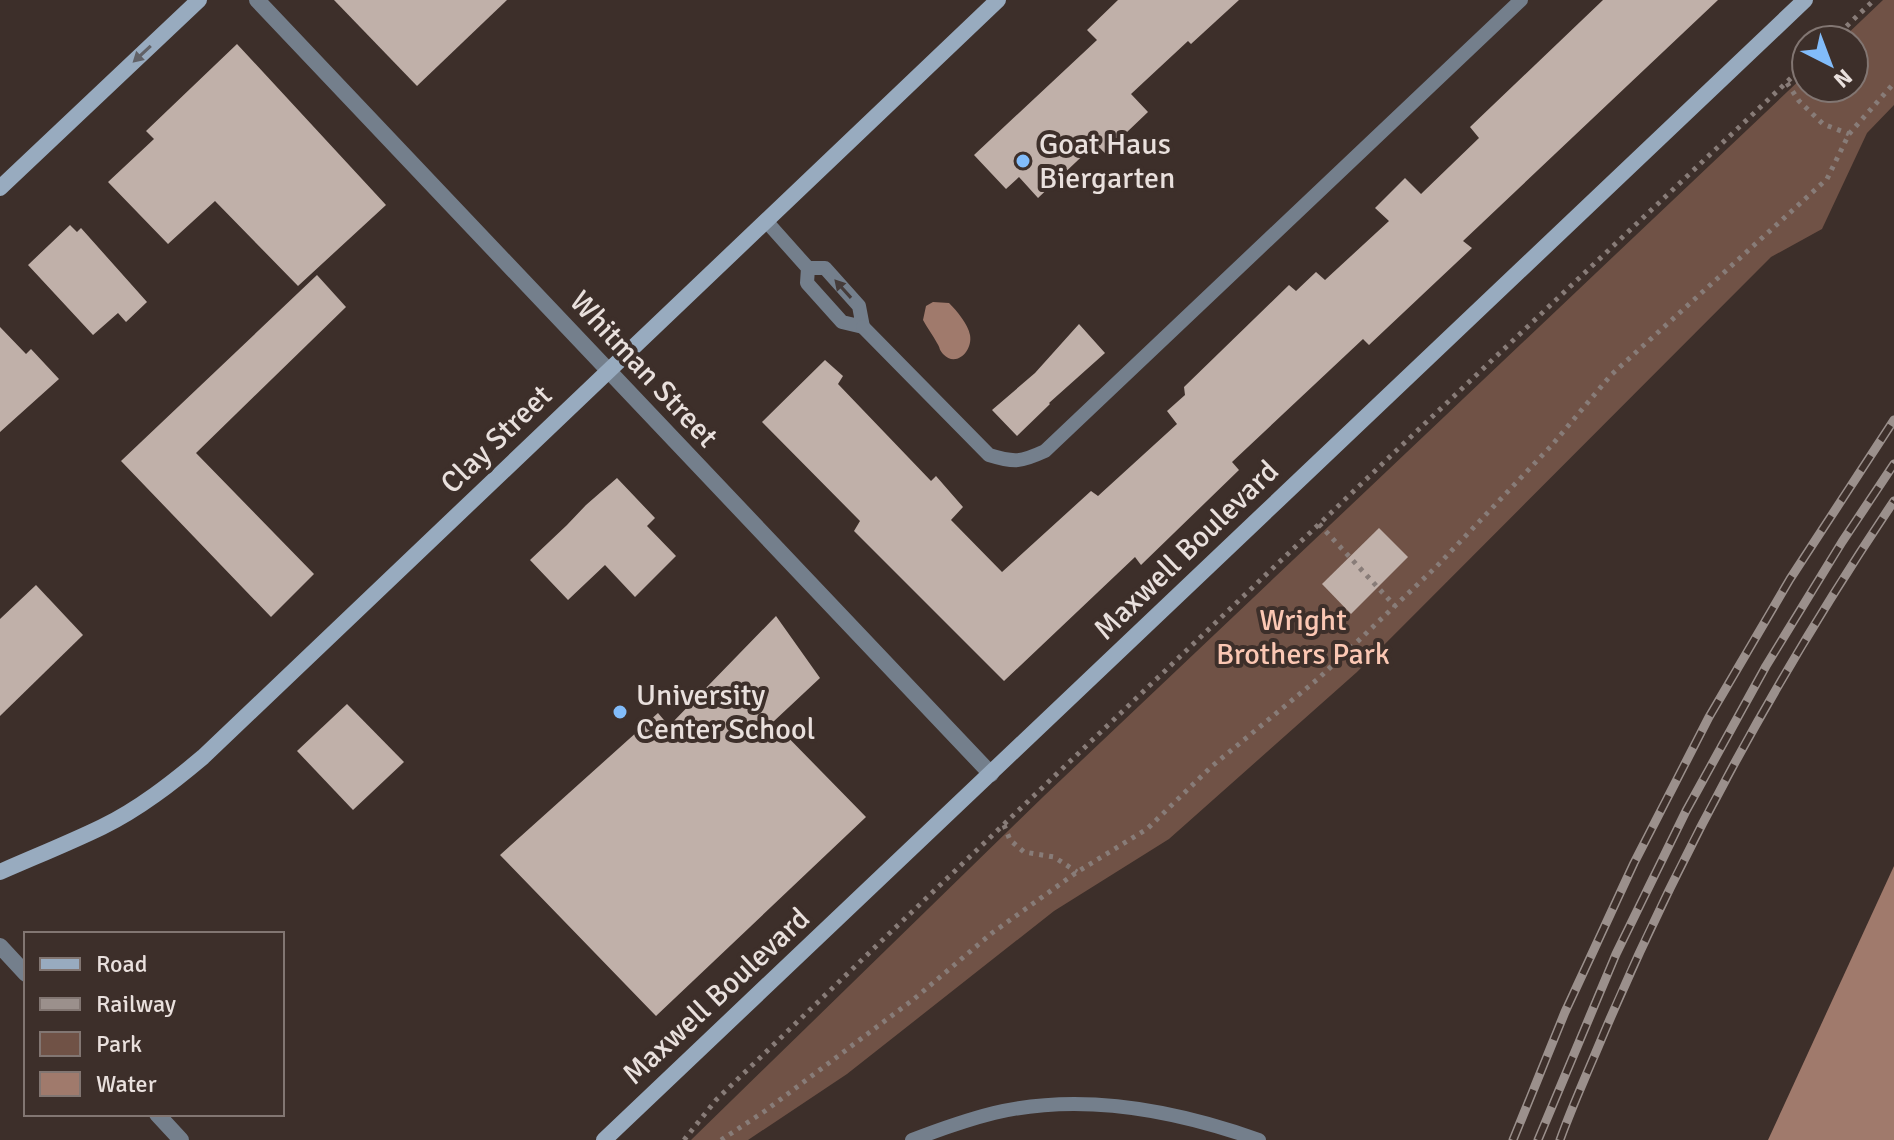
<svg xmlns="http://www.w3.org/2000/svg" width="1894" height="1140" viewBox="0 0 1894 1140" font-family="Signika,sans-serif">
<style>
.green{fill:#705246}
.water{fill:#a07a6c}
.building{fill:#c0b0a9}
.lines{fill:none;stroke-linecap:round;stroke-linejoin:round}
.path{stroke:#887c78;stroke-width:5;stroke-dasharray:4 6;stroke-linecap:butt}
.service{stroke:#747f8c;stroke-width:14}
.minor{stroke:#747f8c;stroke-width:16}
.tertiary{stroke:#747f8c;stroke-width:16}
.secondary{stroke:#98abbf;stroke-width:16}
.rail-casing{stroke:#9b908c;stroke-width:9}
.rail{stroke:#3d2f2a;stroke-width:6;stroke-dasharray:18;stroke-linecap:butt}
.oneway{fill:#616166}
.oneway2{fill:#453b39}
.poi-dot{fill:#82bcfa;stroke:#3d2f2a;stroke-width:3}
.labels{text-anchor:middle;stroke-width:8;stroke-linejoin:round;paint-order:stroke}
.poi-label{font-size:30px;fill:#e9e0dd;stroke:#3d2f2a;text-anchor:start}
.street-label{font-size:30px;fill:#e9e0dd;stroke:#3d2f2a}
.park-label{font-size:30px;fill:#fbc7b3;stroke:#3d2f2a}
</style>
<rect width="100%" height="100%" fill="#3d2f2a"/>
<!-- green -->
<polygon class="green" points="1883,0 1894,0 1894,105 1867,133 1822,229 1771,257 1357,672 1169,839 1054,911 847,1074 748,1140 691,1140 1044,796 1806,74 1806,88 1854,88 1854,40 1841,40"/>
<!-- water -->
<g class="water">
<path d="M 933,302 L 949,303 C 957,311 968,324 970,335 C 973,351 956,368 943,354 C 938,348 941,349 937,343 C 933,335 927,328 923,320 L 926,306 Z"/>
<polygon points="1894,866 1894,1140 1768,1140"/>
</g>
<!-- building -->
<g class="building">
<polygon points="334,0 507,0 417,86"/>
<polygon points="1118,0 1239,0 1191,44 1188,41 1131,94 1148,112 1105,153 1095,144 1038,198 1019,177 1006,189 974,155 1097,40 1087,30"/>
<polygon points="1603,0 1718,0 1463,241 1472,248 1369,345 1363,339 1232,462 1239,470 1141,565 1135,557 1004,681 854,531 860,521 762,422 825,360 843,376 838,384 931,481 936,476 963,507 951,520 1002,572 1091,491 1098,496 1177,424 1167,411 1185,395 1184,387 1289,285 1296,291 1316,272 1325,280 1389,221 1375,208 1405,178 1421,194 1479,138 1470,127"/>
<polygon points="237,44 386,205 298,286 215,201 168,244 108,182 154,139 146,131"/>
<polygon points="70,225 77,232 81,228 147,302 126,322 118,313 93,335 28,265"/>
<polygon points="317,275 346,307 196,453 314,574 271,617 121,461"/>
<polygon points="1079,324 1105,353 1049,403 1050,404 1017,436 992,410 1035,373"/>
<polygon points="0,327 26,354 31,349 59,379 0,432"/>
<polygon points="617,478 655,518 647,526 676,556 635,597 605,565 568,600 530,560 567,525 586,505"/>
<polygon points="1379,528 1408,557 1351,614 1322,584"/>
<polygon points="36,585 83,635 0,716 0,619"/>
<polygon points="776,616 820,678 773,722 866,817 656,1016 500,855 658,713 669,726"/>
<polygon points="347,704 404,762 353,810 297,751"/>
</g>
<g class="lines">
<!-- path -->
<g class="path">
<polyline points="1832,40 1874,0"/>
<polyline points="1787,83 1799,101 1823,124 1849,134"/>
<polyline points="1319,524 1395,606"/>
<polyline points="1004,825 1010,840 1024,852 1054,857 1077,872"/>
<polyline points="684,1140 716,1100 895,928 1399,448 1806,64"/>
<polyline points="721,1140 765,1111 914,999 992,933 1077,872 1147,829 1211,767 1319,678 1437,566 1552,445 1611,375 1827,179 1849,134 1894,83"/>
</g>
<!-- service -->
<g class="service">
<polyline points="766,221 808,268 807,283 842,322 863,327 859,306 825,268 808,268"/>
<path d="M 863,327 L 989,455 C 1015,463 1021,462 1045,451 L 1521,0"/>
<path d="M 912,1140 C 938,1130 966,1120 994,1113 C 1082,1092 1175,1110 1259,1140"/>
</g>
<!-- minor -->
<polyline class="minor" points="257,0 991,774"/>
<!-- tertiary -->
<g class="tertiary">
<polyline points="0,946 26,974"/>
<polyline points="157,1114 181,1140"/>
</g>
<!-- secondary -->
<g class="secondary">
<polyline points="0,188 199,0"/>
<path d="M 0,872 C 34,857 69,843 102,827 C 139,809 172,783 203,757 L 998,0"/>
<polyline points="604,1140 1805,0"/>
</g>
<defs>
<g id="rail">
<polyline points="1513,1140 1565,1012 1634,863 1709,717 1790,579 1894,420"/>
<polyline points="1538,1140 1616,954 1686,811 1766,666 1842,542 1894,464"/>
<path d="M 1560,1140 C 1573,1104 1589,1069 1604,1033 C 1683,847 1781,669 1894,501"/>
</g>
</defs>
<!-- rail casing -->
<use href="#rail" class="rail-casing"/>
<!-- rail -->
<use href="#rail" class="rail"/>
</g>
<!-- one-way arrows -->
<defs><path id="oneway-solid" d="M-6-.8H1V-3.2L6.5 0L1 3.2V.8H-6Z" transform="scale(2)"/></defs>
<use class="oneway" href="#oneway-solid" transform="translate(142 54) rotate(137)"/>
<use class="oneway2" href="#oneway-solid" transform="translate(843 289) rotate(-132)"/>
<!-- markers -->
<g class="poi-dot">
<circle cx="1023" cy="161" r="8"/>
<circle cx="620" cy="712" r="8"/>
</g>
<g class="labels">
<!-- poi labels -->
<g class="poi-label">
<text x="1039" y="154">Goat Haus<tspan x="1039" dy="34">Biergarten</tspan></text>
<text x="636" y="705">University<tspan x="636" dy="34">Center School</tspan></text>
</g>
<!-- street labels -->
<g class="street-label">
<text transform="translate(644 369) rotate(47)" y="10">Whitman Street</text>
<text transform="translate(496 439) rotate(-44)" y="10">Clay Street</text>
<text transform="translate(1186 550) rotate(-44)" y="10">Maxwell Boulevard</text>
<text transform="translate(716 996) rotate(-43)" y="10">Maxwell Boulevard</text>
</g>
<!-- park labels -->
<g class="park-label">
<text x="1303" y="630">Wright<tspan x="1303" dy="34">Brothers Park</tspan></text>
</g>
</g>
<!-- legend -->
<rect x="24" y="932" width="260" height="184" fill="#3d2f2a" stroke="#827672" stroke-width="2"/>
<rect x="40" y="958" width="40" height="12" fill="#98abbf" stroke="#827672" stroke-width="2"/>
<text x="96" y="972" font-size="24" fill="#e9e0dd">Road</text>
<rect x="40" y="998" width="40" height="12" fill="#9b908c" stroke="#827672" stroke-width="2"/>
<text x="96" y="1012" font-size="24" fill="#e9e0dd">Railway</text>
<rect x="40" y="1032" width="40" height="24" fill="#705246" stroke="#827672" stroke-width="2"/>
<text x="96" y="1052" font-size="24" fill="#e9e0dd">Park</text>
<rect x="40" y="1072" width="40" height="24" fill="#a07a6c" stroke="#827672" stroke-width="2"/>
<text x="96" y="1092" font-size="24" fill="#e9e0dd">Water</text>
<!-- north arrow -->
<g transform="translate(1830 64) rotate(138)"><circle r="38" fill="#3d2f2a" stroke="#827672" stroke-width="2"/>
<path d="M0-6L14 30L0 20L-14 30Z" fill="#82bcfa"/>
<text y="-12" font-size="22" font-weight="bold" text-anchor="middle" fill="#e9e0dd">N</text>
</g>
</svg>
